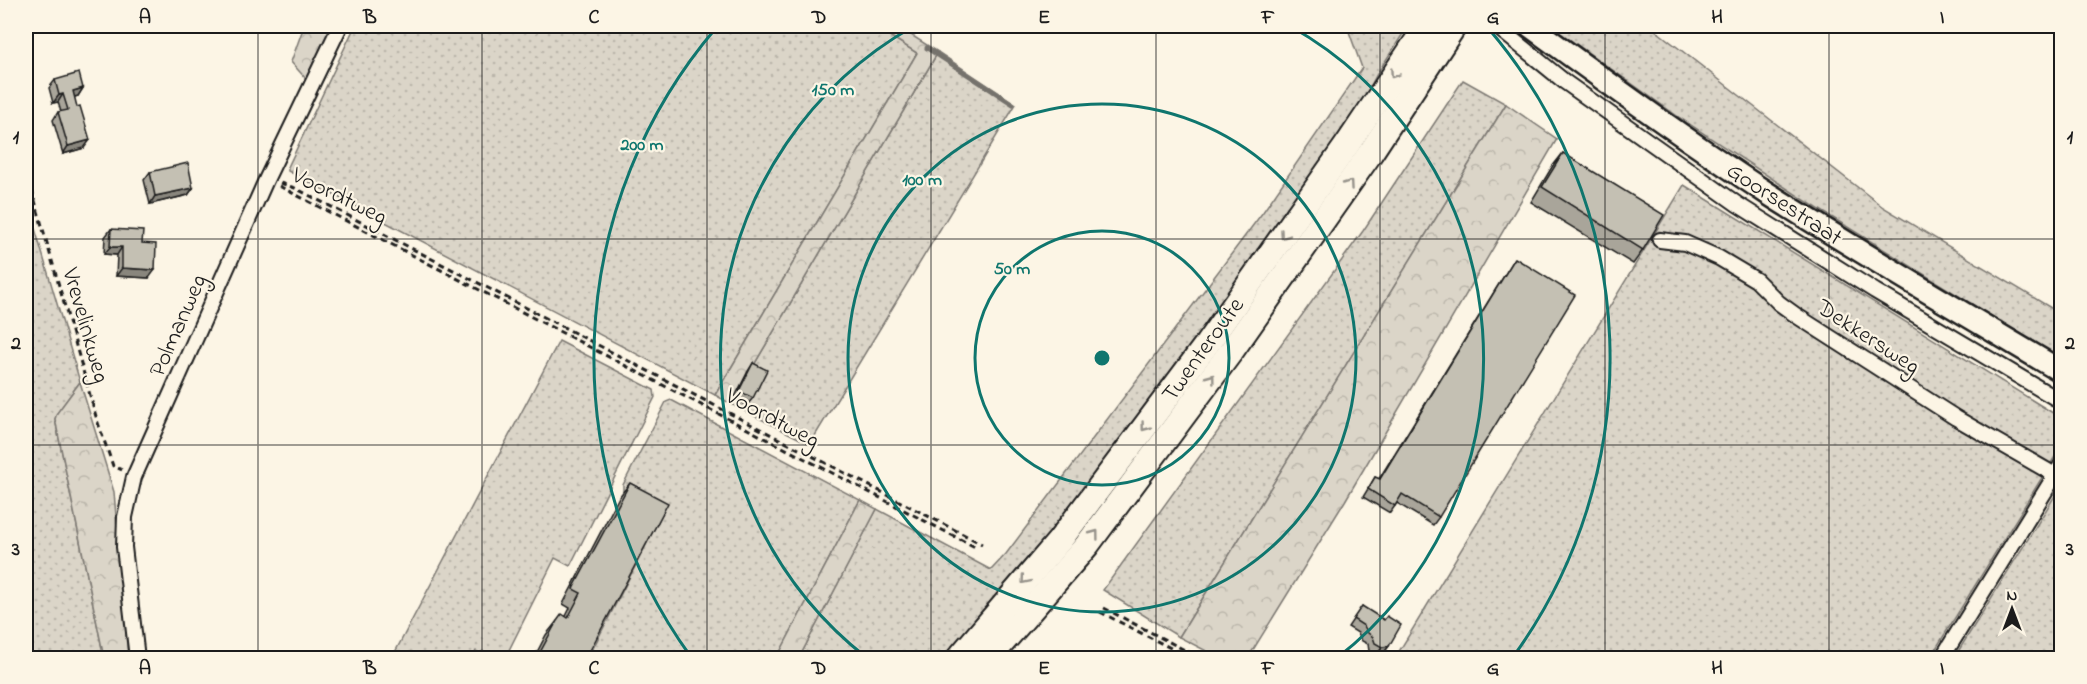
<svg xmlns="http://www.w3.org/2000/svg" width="2087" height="684" viewBox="0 0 2087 684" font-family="'Indie Flower',sans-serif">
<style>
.grass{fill:url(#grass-dots);stroke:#7c7872;stroke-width:1.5}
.forest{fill:url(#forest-crowns);stroke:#7c7872;stroke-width:1.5}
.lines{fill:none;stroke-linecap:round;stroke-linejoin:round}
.stream{stroke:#75726c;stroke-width:5}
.street-casing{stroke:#1c1c1c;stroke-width:18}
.primary-casing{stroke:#1c1c1c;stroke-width:26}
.highway-casing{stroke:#1c1c1c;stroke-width:28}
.path{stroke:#1c1c1c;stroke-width:3;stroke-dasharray:6 4.5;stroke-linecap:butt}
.street{stroke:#fcf5e5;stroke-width:14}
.primary{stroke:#fcf5e5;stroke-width:21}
.highway{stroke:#fcf5e5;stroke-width:24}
.wall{fill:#a9a59a;stroke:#1c1c1c;stroke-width:1.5}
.shaded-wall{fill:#89867d;stroke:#1c1c1c;stroke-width:1.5}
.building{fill:#c4c0b3;stroke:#1c1c1c;stroke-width:1.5}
.oneway{stroke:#97938b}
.grid{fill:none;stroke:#1c1c1c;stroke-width:1.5;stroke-opacity:0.55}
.ring{fill:none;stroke:#0f766e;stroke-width:3}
.labels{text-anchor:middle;stroke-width:4.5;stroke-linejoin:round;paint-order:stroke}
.street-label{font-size:24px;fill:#1c1c1c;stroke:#fcf5e5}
.centre{fill:#0f766e;stroke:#fcf5e5;stroke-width:3}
.ring-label{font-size:18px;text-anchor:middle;font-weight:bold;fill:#0f766e;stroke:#fcf5e5;stroke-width:4.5;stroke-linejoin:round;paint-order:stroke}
.neatline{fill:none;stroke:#1c1c1c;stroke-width:2}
.grid-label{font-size:20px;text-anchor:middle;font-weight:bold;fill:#1c1c1c}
</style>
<defs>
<pattern id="grass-dots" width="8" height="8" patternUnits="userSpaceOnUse" patternTransform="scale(1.5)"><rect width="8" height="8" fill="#dbd5c8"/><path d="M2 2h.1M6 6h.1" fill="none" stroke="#bbb6ab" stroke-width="1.8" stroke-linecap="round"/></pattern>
<pattern id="forest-crowns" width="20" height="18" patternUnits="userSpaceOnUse" patternTransform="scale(1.5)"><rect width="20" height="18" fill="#dbd5c8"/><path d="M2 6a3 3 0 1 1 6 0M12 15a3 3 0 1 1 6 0" fill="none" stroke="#bbb6ab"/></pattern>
</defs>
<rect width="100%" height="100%" fill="#fcf5e5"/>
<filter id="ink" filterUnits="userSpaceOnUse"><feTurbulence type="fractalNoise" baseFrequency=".0167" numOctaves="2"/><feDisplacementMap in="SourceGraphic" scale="12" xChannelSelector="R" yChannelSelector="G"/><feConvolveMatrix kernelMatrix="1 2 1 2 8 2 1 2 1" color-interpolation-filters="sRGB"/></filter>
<g filter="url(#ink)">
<!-- grass -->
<g class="grass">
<polygon points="355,26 874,26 917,53 715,395 288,171 288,167"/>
<polygon points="1347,26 1408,26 1377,74 1356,114 1269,241 1100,469 1027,562 948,658 799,658 877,509 991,570 1006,554 1263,212 1362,68"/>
<polygon points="1551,26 1650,26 1883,207 2061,314 2061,359 1812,205 1680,118"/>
<polygon points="938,52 1016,104 810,444 731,404"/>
<polygon points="1463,80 1506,104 1179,637 1103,590 1363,231"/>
<polygon points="1684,185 2061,418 2061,447 1930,658 1395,658"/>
<polygon points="26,198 80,382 57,413 55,419 104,658 26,658"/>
<polygon points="559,341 654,390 655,397 570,566 555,558 505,658 499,658 492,655 488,658 476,651 472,658 392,658"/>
<polygon points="671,400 860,500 777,658 588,658 663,512 623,491 623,485 666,402"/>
<polygon points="2061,486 2061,658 1954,658"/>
</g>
<!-- forest -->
<g class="forest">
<polygon points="304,26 332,26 307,80 291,62"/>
<polygon points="874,26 897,26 938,52 731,404 715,395 917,53"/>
<polygon points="1506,104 1557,139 1345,501 1248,658 1220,658 1179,637"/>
<polygon points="80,382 114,492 128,658 104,658 55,419 57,413"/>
<polygon points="860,500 877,509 799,658 777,658"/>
</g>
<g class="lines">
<!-- stream -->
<polyline class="stream" points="927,48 1013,104"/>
<defs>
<g id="street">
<polyline points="1496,26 1565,82 1737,204 1875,291 2062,402"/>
<polyline points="1660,240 1685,243 1719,258 1756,280 1779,303 1797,316 1956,418 2055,475"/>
<polyline points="137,658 124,547 125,517 134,477 266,180 340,26"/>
<polyline points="1942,658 2062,464"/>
</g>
<path id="primary" d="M 1530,26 C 1608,83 1686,140 1767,193 C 1864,255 1963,313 2062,372"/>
<g id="highway">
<polyline points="959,658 1060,540 1207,344 1347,145 1427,26"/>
<polyline points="989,658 1087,545 1232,350 1371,152 1454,26"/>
</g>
</defs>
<!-- street casing -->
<use href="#street" class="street-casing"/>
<!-- primary casing -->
<use href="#primary" class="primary-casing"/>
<!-- highway casing -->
<use href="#highway" class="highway-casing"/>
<!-- path -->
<g class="path">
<polyline points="26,169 97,420 113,466 122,470"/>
<polyline points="280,183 295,188 982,544"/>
<polyline points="279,186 977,548"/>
<polyline points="1104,608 1200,658"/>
<polyline points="1100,612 1190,658"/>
</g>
<!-- street -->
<use href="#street" class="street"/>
<!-- primary -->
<use href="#primary" class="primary"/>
<!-- highway -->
<use href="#highway" class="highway"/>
</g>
<!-- wall -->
<g class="wall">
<polygon points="55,80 83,88 78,96 74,97 84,148 63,154 53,120 58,112 61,112 58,102 53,103 49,88"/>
<polygon points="1563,153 1643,250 1633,264 1531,202 1552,167"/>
<polygon points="150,172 193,188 188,195 150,204 144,180"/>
<polygon points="111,229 142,243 149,278 116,276 117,255 104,254 105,237"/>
<polygon points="1515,258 1439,517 1433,525 1397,503 1390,513 1363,497 1375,477 1379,479"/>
<polygon points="753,363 753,398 747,405 734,399 748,371"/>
<polygon points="630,483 586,658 534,658 546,635 557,621 566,616 570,608 563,604 619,497"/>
<polygon points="1362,606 1389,646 1383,654 1377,655 1369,651 1368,644 1362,641 1358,633 1348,627"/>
</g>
<!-- shaded-wall -->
<g class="shaded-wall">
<polygon points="83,88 78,96 67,99 73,91"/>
<polygon points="63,94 58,102 53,103 59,95"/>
<polygon points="90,140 84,148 63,154 68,146"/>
<polygon points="193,188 188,195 150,204 155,196"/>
<polygon points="110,247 122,247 117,255 104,254"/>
<polygon points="122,268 155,270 149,278 116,276"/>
<polygon points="1389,646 1383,654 1377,655 1382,647"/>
</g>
<!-- building -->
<g class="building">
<polygon points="79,73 83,88 73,91 77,107 80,106 90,140 68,146 58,112 68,110 63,94 59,95 55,80"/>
<polygon points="1563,153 1664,215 1643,250 1542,187"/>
<polygon points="188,163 193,188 155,196 150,172"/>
<polygon points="111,229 143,231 142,243 156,244 155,270 122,268 122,247 110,247"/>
<polygon points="1515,258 1575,295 1439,517 1402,494 1395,506 1368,489 1375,477 1380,479"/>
<polygon points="753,363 767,370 753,398 739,391"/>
<polygon points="630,483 668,503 586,658 537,658 557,621 562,614 568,618 581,593 573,589"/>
<polygon points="1362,606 1384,620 1387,616 1401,625 1389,646 1382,647 1375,643 1373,637 1368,633 1364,626 1353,619"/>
<polygon points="482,652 494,658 479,658"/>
</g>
<!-- one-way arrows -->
<defs><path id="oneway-chevron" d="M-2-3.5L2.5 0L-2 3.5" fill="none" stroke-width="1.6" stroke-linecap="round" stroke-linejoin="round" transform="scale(1.5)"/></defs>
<g class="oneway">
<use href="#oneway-chevron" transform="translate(1394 74) rotate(124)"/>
<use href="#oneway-chevron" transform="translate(1349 184) rotate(-55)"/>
<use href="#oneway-chevron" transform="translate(1284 235) rotate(125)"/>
<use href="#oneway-chevron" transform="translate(1211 378) rotate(-53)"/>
<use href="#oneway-chevron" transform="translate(1145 427) rotate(127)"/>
<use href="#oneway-chevron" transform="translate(1095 534) rotate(-53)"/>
<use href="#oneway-chevron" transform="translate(1025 580) rotate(130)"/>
</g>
</g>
<!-- grid -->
<path class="grid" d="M 258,26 L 258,658M 482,26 L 482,658M 707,26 L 707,658M 931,26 L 931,658M 1156,26 L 1156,658M 1380,26 L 1380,658M 1605,26 L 1605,658M 1829,26 L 1829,658M 26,239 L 2062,239M 26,445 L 2062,445"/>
<!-- distance rings -->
<g class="ring">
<circle cx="1102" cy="358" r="127"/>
<circle cx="1102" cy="358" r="254"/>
<path d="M867 658A381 381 0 0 1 914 26M1290 26A381 381 0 0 1 1337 658"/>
<path d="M691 657A508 508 0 0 1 716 28M1488 28A508 508 0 0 1 1513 657"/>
</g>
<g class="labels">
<!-- street labels -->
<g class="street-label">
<text transform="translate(340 195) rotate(26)" y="8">Voordtweg</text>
<text transform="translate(1785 203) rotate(33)" y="8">Goorsestraat</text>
<text transform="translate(87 325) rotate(74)" y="8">Vrevelinkweg</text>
<text transform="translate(177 325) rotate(-66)" y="8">Polmanweg</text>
<text transform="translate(1869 336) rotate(33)" y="8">Dekkersweg</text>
<text transform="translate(1202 349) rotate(-54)" y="8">Twenteroute</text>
<text transform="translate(773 417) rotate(28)" y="8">Voordtweg</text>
</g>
</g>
<circle cx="1102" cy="358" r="9" class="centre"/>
<g class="ring-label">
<text x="833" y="95">150 m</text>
<text x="642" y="150">200 m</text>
<text x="922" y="185">100 m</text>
<text x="1012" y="274">50 m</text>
</g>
<!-- margin -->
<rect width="2087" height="684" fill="none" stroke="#fcf5e5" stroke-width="66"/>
<!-- north arrow -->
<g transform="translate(2012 609)" stroke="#fcf5e5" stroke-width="4.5" paint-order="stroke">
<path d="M0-4.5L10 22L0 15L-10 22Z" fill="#1c1c1c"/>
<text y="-9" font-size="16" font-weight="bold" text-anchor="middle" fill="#1c1c1c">N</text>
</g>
<rect x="33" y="33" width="2021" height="618" class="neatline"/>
<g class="grid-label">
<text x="145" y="23">A</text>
<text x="370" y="23">B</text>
<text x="594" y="23">C</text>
<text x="819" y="23">D</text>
<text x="1044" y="23">E</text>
<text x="1268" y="23">F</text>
<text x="1493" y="23">G</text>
<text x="1717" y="23">H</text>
<text x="1942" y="23">I</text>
<text x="16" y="143">1</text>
<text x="2070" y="143">1</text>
<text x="16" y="349">2</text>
<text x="2070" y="349">2</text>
<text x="16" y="555">3</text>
<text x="2070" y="555">3</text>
<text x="145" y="674">A</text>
<text x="370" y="674">B</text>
<text x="594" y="674">C</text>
<text x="819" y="674">D</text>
<text x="1044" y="674">E</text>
<text x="1268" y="674">F</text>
<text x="1493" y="674">G</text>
<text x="1717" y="674">H</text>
<text x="1942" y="674">I</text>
</g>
</svg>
